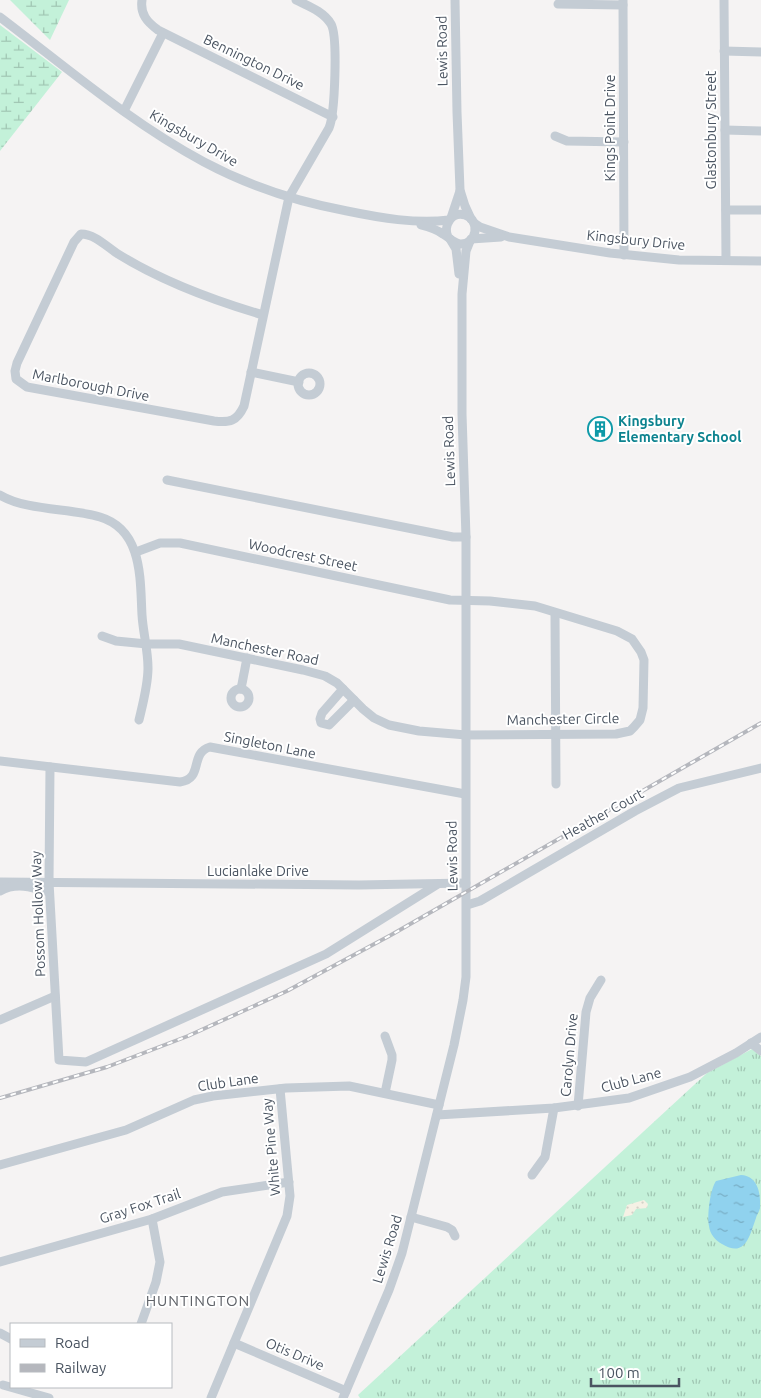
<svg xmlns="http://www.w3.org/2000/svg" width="761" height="1398" viewBox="0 0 761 1398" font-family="Ubuntu,sans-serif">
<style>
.grass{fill:url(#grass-tufts)}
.wetland{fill:url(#wetland-marsh)}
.sand{fill:url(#sand-dots)}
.water{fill:url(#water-ripples)}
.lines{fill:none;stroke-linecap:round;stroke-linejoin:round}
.minor{stroke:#c4ccd4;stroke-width:9}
.rail-casing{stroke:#b5b7bd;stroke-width:4}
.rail{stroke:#fff;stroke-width:2;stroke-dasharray:5.5;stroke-linecap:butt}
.labels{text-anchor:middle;stroke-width:4;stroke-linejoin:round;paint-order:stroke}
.street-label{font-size:14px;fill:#4a5461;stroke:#fff}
.culture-label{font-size:14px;font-weight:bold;fill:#0d838f;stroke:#fff;text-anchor:start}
.neighbourhood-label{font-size:15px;letter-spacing:1px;fill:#5f6268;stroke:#fff}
</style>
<defs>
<pattern id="grass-tufts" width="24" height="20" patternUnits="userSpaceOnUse" patternTransform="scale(1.25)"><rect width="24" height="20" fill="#c3f1d9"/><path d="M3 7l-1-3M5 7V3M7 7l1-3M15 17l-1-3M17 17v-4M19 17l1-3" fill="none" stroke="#a0c6b3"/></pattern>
<pattern id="wetland-marsh" width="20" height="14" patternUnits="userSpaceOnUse" patternTransform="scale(1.25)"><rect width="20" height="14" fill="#c3f1d9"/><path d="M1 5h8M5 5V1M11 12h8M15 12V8" fill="none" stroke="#a0c6b3"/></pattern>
<pattern id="sand-dots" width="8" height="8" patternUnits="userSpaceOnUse" patternTransform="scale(1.25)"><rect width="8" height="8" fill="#f5f1e5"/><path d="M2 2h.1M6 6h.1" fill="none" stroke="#d4d1c7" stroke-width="1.8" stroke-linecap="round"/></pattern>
<pattern id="water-ripples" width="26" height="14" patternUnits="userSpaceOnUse" patternTransform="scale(1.25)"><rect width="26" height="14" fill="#90d2ee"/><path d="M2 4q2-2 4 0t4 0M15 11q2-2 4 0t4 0" fill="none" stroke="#78adc4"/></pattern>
</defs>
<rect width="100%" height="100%" fill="#f5f3f3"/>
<!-- grass -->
<polygon class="grass" points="752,1049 761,1056 761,1398 360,1398 358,1395 707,1073"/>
<!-- wetland -->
<g class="wetland">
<polygon points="10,0 69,0 50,40"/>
<polygon points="0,25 62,72 0,151"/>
</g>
<!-- sand -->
<polygon class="sand" points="644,1200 648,1204 647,1208 636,1209 632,1215 623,1217 627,1205"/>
<!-- water -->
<path class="water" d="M 741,1175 C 757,1176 761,1192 760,1207 C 760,1211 757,1214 756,1218 C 750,1234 746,1259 722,1244 C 715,1240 710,1234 709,1226 C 707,1215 710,1190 716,1181 Z"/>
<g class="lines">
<!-- minor -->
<g class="minor">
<path d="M 142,0 C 140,14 147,22 158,30 L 333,117"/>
<polyline points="455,0 457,112 460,190 465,206 471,219"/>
<polyline points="623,0 624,255"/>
<polyline points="724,0 726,260"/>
<polyline points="558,4 623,5"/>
<path d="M 0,17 C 66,67 131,123 204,162 C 249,186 298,202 347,211 C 381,218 415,224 449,220"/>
<polyline points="724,51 761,52"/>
<polyline points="124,111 163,33"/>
<polyline points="725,130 761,131"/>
<polyline points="555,136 567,141 624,142"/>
<polyline points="726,210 761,210"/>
<polyline points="451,218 460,191"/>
<polyline points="474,223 480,227 509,237 610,253 679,260 761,261"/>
<path d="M 421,225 C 429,227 436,229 443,234 C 449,237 453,243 460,244 C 477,245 481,220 465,215 C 451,211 443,226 448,237"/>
<polyline points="450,239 456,249 459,274"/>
<polyline points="471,239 501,237"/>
<path d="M 263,315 C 212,300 163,282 118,254 C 107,247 95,234 81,234 L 74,242 L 17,363 L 15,371 L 16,379 L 27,387 L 214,421 C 230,423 237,421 244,406 L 289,197 L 329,128 C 335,114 338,36 331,24 C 323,11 308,6 296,0"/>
<polyline points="251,372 299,382"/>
<circle cx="309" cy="384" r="11"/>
<polyline points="167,480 453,537 466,537"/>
<path d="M 0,495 C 27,511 70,508 100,517 C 143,530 140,579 142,615 C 143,632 148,650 148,668 C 148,685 143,703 139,720"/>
<polyline points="555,613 556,784"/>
<polyline points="102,636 116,641 147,644 179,644 303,670 325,676 337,683 363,709 374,718 389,725 419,731 466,735 616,734 630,731 634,727 640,720 643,708 644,660 641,652 632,639 617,631 535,606 490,601 450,600 180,543 160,543 136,552"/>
<polyline points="241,689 247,658"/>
<polyline points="343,689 322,713 320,719 321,723 329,725 354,700"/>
<circle cx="240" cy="698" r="9"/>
<path d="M 0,761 L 180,782 C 204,779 189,753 210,747 L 465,794"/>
<polyline points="50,767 49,882 59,1060 86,1062 326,954 438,884"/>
<polyline points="0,882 359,885 466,883"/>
<path d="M 0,891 C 16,882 32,887 49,892"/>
<polyline points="467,905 480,901 635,811 679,788 761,768"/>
<polyline points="0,1020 55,996"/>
<polyline points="385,1036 392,1055 392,1060 385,1093"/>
<polyline points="751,1043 761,1051"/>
<polyline points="578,1106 586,1012 590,998 601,980"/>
<polyline points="437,1115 554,1108 629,1098 690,1077 736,1053 761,1037"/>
<polyline points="0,1165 126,1130 194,1100 213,1096 286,1088 349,1086 439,1105"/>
<polyline points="532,1175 545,1157 554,1108"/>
<polyline points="411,1217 447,1227 452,1230 455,1236"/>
<polyline points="0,1262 152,1219 222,1192 289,1182"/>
<polyline points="141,1324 156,1282 160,1262 152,1219"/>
<polyline points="0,1333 11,1339"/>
<polyline points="234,1343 346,1391"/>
<polyline points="3,1385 49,1398"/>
<polyline points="211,1398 287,1216 290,1196 280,1089"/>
<polyline points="343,1398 389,1290 402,1253 454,1045 463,1000 466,977 466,537 462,414 462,294 466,251 470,241"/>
</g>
<defs>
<polyline id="rail" points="0,1098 107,1067 188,1036 287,991 391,935 761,723"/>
</defs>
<!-- rail casing -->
<use href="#rail" class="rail-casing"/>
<!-- rail -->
<use href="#rail" class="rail"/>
</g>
<!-- icons -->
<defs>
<symbol id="building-ring" viewBox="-11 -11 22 22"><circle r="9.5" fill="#fff" stroke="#0f9aa8" stroke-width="1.5"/><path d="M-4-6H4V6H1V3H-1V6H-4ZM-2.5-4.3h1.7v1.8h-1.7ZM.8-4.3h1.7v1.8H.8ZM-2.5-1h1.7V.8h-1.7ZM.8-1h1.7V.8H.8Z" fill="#0f9aa8"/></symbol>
</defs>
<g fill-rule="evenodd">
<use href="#building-ring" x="586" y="415" width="28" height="28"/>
</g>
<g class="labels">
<!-- street labels -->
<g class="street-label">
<text transform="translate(442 51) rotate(-91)" y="5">Lewis Road</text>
<text transform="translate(254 62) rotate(26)" y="5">Bennington Drive</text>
<text transform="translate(610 128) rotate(-90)" y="5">Kings Point Drive</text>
<text transform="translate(711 130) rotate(-90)" y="5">Glastonbury Street</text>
<text transform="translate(194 138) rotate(30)" y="5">Kingsbury Drive</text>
<text transform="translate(636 240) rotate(6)" y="5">Kingsbury Drive</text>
<text transform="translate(91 385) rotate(11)" y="5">Marlborough Drive</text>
<text transform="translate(449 451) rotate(-92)" y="5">Lewis Road</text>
<text transform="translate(303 555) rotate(12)" y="5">Woodcrest Street</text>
<text transform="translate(265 649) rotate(12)" y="5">Manchester Road</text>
<text transform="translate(563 719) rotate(-1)" y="5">Manchester Circle</text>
<text transform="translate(270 745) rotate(11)" y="5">Singleton Lane</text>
<text transform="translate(603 814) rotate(-29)" y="5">Heather Court</text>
<text transform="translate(452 856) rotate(-91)" y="5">Lewis Road</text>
<text x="258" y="876">Lucianlake Drive</text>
<text transform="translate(38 914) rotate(-92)" y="5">Possom Hollow Way</text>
<text transform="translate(569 1055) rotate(-85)" y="5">Carolyn Drive</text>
<text transform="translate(631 1080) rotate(-15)" y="5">Club Lane</text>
<text transform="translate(228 1082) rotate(-8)" y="5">Club Lane</text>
<text transform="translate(271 1147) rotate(-95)" y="5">White Pine Way</text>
<text transform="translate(140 1206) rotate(-18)" y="5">Gray Fox Trail</text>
<text transform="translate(387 1249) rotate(-73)" y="5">Lewis Road</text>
<text transform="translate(295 1354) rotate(23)" y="5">Otis Drive</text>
</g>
<!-- culture labels -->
<g class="culture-label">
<text x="618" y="426">Kingsbury<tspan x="618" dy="16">Elementary School</tspan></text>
</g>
<!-- neighbourhood labels -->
<g class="neighbourhood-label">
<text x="198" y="1306">HUNTINGTON</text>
</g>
</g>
<!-- legend -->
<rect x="10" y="1323" width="162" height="65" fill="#ffffff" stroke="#b7bbc0"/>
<rect x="20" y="1339" width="25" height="8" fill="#c4ccd4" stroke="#b7bbc0"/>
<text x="55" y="1348" font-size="15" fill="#4a5461">Road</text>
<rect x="20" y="1364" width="25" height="8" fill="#b5b7bd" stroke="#b7bbc0"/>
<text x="55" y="1373" font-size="15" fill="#4a5461">Railway</text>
<!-- scale -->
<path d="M591 1378v8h88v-8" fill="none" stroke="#4a5461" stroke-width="2.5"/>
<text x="598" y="1378" font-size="15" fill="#4a5461" stroke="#ffffff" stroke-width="4" paint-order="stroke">100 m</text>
</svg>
